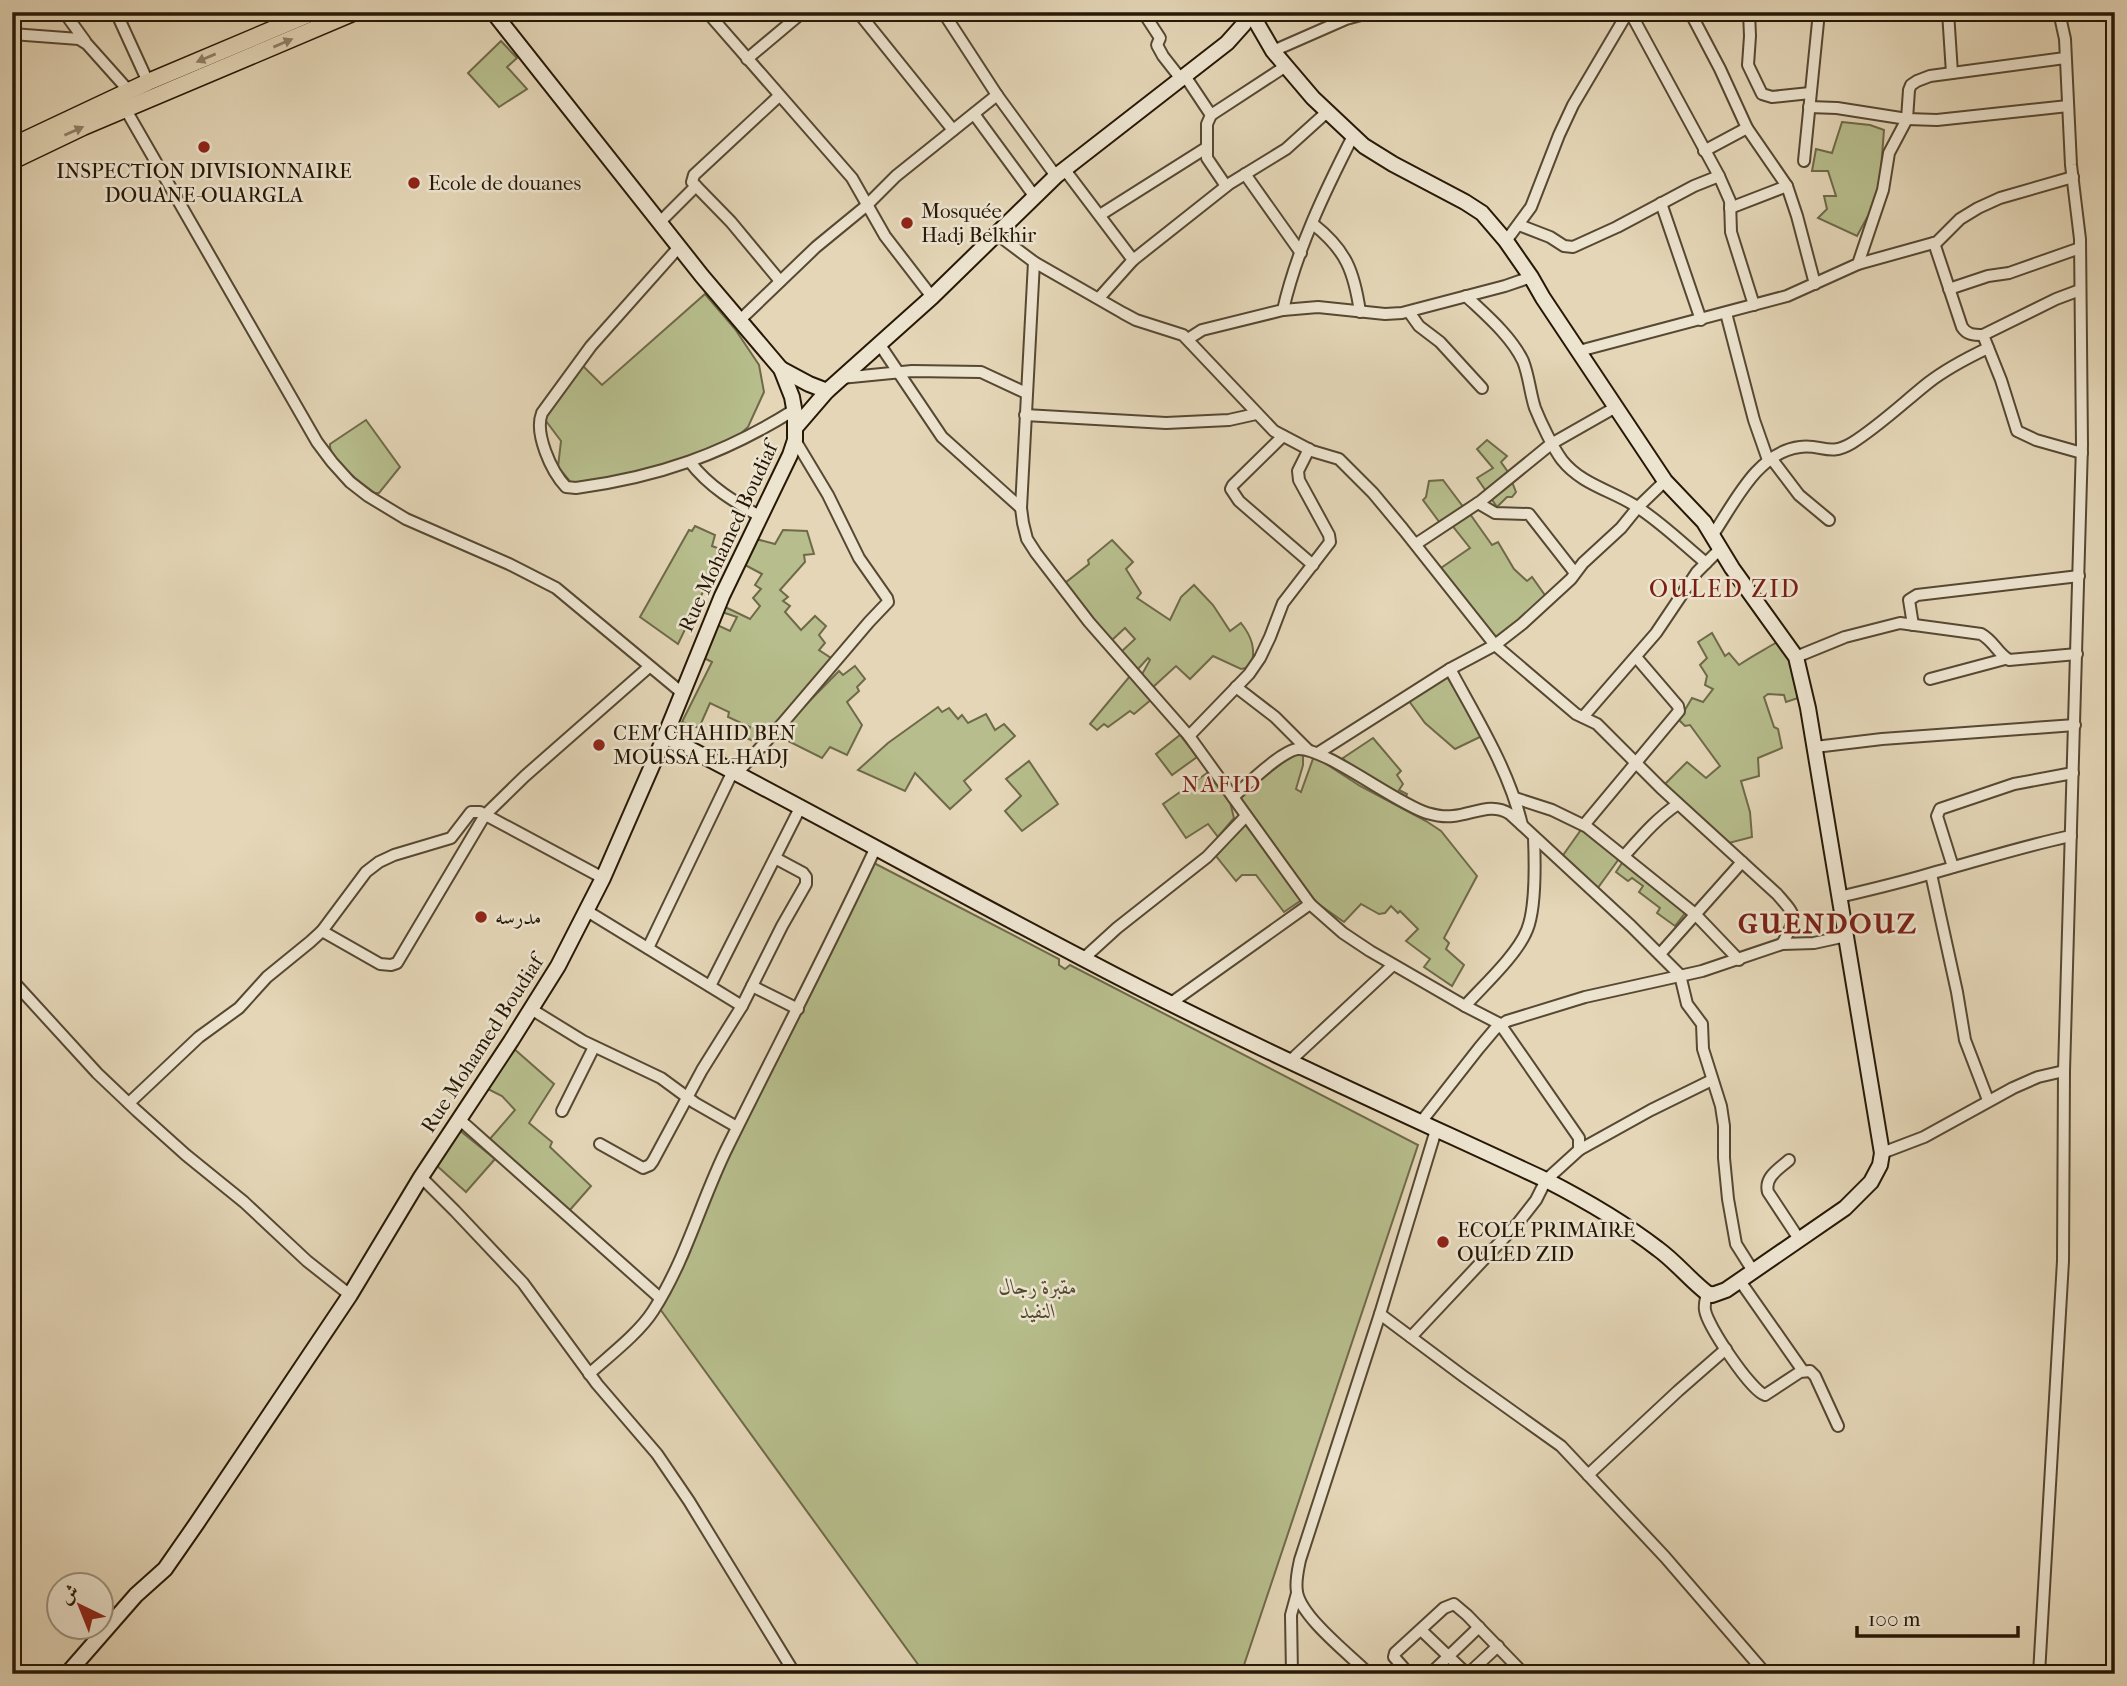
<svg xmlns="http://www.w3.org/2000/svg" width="2127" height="1686" viewBox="0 0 2127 1686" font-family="'IM FELL French Canon',Amiri,serif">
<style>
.green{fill:#b7bd8c;stroke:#6e6a49;stroke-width:2}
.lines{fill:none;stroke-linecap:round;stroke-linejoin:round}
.street-casing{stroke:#564832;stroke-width:14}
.secondary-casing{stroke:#261806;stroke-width:18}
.primary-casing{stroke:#261806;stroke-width:19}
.street{stroke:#ede4d0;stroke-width:10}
.secondary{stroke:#ede4d0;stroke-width:14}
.primary{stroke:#e4d6b7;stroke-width:16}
.oneway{fill:#8e8067}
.poi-dot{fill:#8f2418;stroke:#ede4d0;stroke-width:2.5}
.labels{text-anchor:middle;stroke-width:5;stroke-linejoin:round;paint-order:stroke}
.poi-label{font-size:21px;fill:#261806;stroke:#ede4d0;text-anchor:start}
.street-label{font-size:21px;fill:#261806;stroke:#ede4d0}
.park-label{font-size:21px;font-style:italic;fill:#524a2e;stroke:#ede4d0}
.neighbourhood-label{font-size:23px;letter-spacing:2px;fill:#7a1f14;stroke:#ede4d0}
.quarter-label{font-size:24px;letter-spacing:2px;fill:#7a1f14;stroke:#ede4d0}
.district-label{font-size:28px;font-weight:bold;letter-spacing:2px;fill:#7a1f14;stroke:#ede4d0}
</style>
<rect width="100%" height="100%" fill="#e4d6b7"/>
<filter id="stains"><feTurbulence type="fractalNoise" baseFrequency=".00286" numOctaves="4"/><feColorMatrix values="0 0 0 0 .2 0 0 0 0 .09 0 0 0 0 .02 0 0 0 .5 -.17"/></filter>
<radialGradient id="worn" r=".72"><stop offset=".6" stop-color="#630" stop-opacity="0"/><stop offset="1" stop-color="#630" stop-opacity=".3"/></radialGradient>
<!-- green -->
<g class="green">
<polygon points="501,41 517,58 507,67 527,89 499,107 468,73"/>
<polygon points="1842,122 1870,125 1884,130 1880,182 1874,205 1857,236 1818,218 1827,209 1824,196 1836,196 1828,171 1812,171 1816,149 1832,153"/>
<polygon points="705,294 735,329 759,365 764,392 748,427 736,438 651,471 573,485 558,467 561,441 543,417 581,364 602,385"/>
<path d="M 366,420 L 400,467 L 379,493 L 375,493 C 363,484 328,460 330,444 Z"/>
<polygon points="1487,440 1507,456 1501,462 1508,472 1516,492 1512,497 1507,497 1497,507 1477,478 1493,468 1477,449"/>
<polygon points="1443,480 1464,508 1440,523 1423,500 1426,497 1429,481"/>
<polygon points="1470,514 1492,545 1498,542 1514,569 1527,581 1532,577 1547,598 1493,639 1441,568 1470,548 1451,524"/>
<polygon points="695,526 715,535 712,546 723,550 678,644 640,617 689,530 692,531"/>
<polygon points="783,530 807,531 814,554 804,555 805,562 780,590 788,597 783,601 790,606 785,612 801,630 815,616 826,626 819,635 825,643 819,650 834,660 771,732 766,730 761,744 746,738 750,727 728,717 729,712 710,703 699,728 682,722 712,662 698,655 713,623 730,631 737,617 719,611 721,605 750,619 760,606 753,598 761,589 755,585 762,574 745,565 756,539 775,544"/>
<path d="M 1112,540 L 1133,562 L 1126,569 L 1141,593 L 1137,598 L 1170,620 L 1181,597 L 1194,585 L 1213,605 L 1230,631 L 1241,623 C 1252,637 1256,649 1251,667 L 1241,669 L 1213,656 L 1190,679 L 1176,666 L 1152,688 L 1141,676 L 1150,660 L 1148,658 L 1138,669 L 1121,652 L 1135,639 L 1125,628 L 1111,641 L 1065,583 L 1089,564 L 1088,560 Z"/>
<path d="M 1712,633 L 1725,656 L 1729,653 L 1739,665 C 1752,656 1764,650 1777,642 L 1792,665 L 1798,698 L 1786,702 L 1784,695 L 1768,694 L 1764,697 L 1774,727 L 1778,729 L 1782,748 L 1758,758 L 1759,776 L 1741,781 L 1750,812 L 1752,837 L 1729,843 L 1663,786 L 1687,762 L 1706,778 L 1720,766 L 1690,725 L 1685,726 L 1679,720 L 1692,698 L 1703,702 L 1713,689 L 1705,685 L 1707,676 L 1700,665 L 1707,658 L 1698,642 Z"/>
<polygon points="855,666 865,679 857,687 859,691 847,702 862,725 847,755 830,747 822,758 776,735 839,671 843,675"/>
<polygon points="1446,675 1482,736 1455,749 1425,723 1409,701"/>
<polygon points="1130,676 1152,699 1134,714 1130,711 1108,727 1104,724 1097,730 1090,724"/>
<polygon points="938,707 942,712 949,708 958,719 962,715 968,723 986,714 995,730 1004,724 1015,736 964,781 971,790 950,809 915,773 905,791 858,770 888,743"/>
<polygon points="1180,735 1197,757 1172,775 1156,754"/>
<polygon points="1373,738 1401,771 1397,775 1403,784 1399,790 1407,794 1406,797 1349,767 1343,758"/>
<polygon points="1298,753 1303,756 1303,765 1296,789 1301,792 1314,756 1360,786 1426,821 1441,831 1477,876 1444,938 1449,943 1446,949 1464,965 1452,986 1424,967 1430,959 1406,941 1418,929 1400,911 1398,913 1391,906 1385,913 1379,914 1361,904 1344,922 1317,903 1239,798 1242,784"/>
<polygon points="1029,761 1058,804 1022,831 1005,811 1021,796 1006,779"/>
<polygon points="1207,773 1230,802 1234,818 1218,837 1208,824 1186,838 1163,804"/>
<polygon points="1244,823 1303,899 1284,912 1256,875 1242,875 1236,881 1216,856"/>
<polygon points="1583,827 1621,856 1597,889 1561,858"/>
<polygon points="1624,860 1686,912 1675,926 1657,913 1660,908 1639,892 1643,886 1632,878 1628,881 1616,872"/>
<polygon points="872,862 1059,959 1059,965 1065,969 1070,965 1418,1145 1243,1668 1237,1674 925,1674 660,1309 688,1257 724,1165"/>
<polygon points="512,1047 554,1084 529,1123 552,1142 550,1147 591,1186 569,1211 489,1140 515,1110 502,1096 486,1088"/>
<polygon points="458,1129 495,1159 466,1192 435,1164"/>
</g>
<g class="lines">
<defs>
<g id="street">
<polyline points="64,12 85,41"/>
<polyline points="116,12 148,82"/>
<polyline points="707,12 852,178 885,236 932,297"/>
<polyline points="858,12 953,130"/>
<polyline points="943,12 997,95 1056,176"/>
<polyline points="1143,12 1160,38 1157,45 1163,56 1181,79"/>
<polyline points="1630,12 1719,176"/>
<polyline points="1690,12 1720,69 1747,128 1787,186 1797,216 1815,284"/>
<polyline points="1749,12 1750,36 1748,65 1762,94 1772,97 1810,93"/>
<polyline points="1948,12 1952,73"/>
<polyline points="12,34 79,39 87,44 129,91"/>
<polyline points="1273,51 1346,19 1372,12"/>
<polyline points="747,59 803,12"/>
<polyline points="1185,76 1211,115 1286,66"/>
<polyline points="779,96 694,175 692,182 731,222 780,281"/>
<polyline points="1809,107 1837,108 1907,119 1937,120 2068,106"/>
<polyline points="126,110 317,442 332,462 350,482 368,496 406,519 509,564 556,588 681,692"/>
<polyline points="974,114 1035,197"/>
<polyline points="1211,115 1207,124 1207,158 1226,186"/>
<polyline points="1704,151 1747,128"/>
<polyline points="1804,161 1819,12"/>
<polyline points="1065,170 1133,260 1099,298"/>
<polyline points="1245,174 1301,253"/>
<polyline points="1661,203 1701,320"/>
<polyline points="1730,208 1787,186"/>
<polyline points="1100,215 1206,148"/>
<polyline points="659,223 696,186"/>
<path d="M 1313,224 C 1346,250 1354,271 1360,312"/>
<polyline points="1519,225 1550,237 1564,246 1573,247 1617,227 1694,186 1719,176 1730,201 1731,232 1754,305"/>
<path d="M 998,235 L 1034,262 L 1123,313 L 1136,320 L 1183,335 L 1274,431 L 1312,451 L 1339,459 L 1373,493 L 1403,529 L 1495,645 L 1576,714 L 1597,724 L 1661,788 L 1777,894 C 1797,917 1798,916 1782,944"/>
<polyline points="1506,241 1531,207 1559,135 1573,105 1628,12"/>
<path d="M 1934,243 L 1962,327 C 1967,335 1974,335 1983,335"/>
<path d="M 679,247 L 591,346 L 542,413 C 534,433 551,471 566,487 L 576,488 C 658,477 724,454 794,410"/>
<polyline points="1133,260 1229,184 1286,149 1327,112"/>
<polyline points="1034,262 1021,508 1023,523 1027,539 1036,553 1089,622 1189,736 1310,904 1343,933 1370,951 1465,1006 1500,1024 1579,1138 1579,1150 1546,1180 1536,1200 1518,1223 1411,1337"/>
<polyline points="1858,264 1937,242 1960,219 1978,208 2000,198 2073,177"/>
<polyline points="1949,289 1988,276 2009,273 2080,248"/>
<polyline points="2080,290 2056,299 1983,335 2001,380 2017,431 2036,440 2082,453"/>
<path d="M 1466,296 C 1486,315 1511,336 1523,361 C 1529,376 1530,393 1535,408 C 1541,423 1553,448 1562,460 C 1581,484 1610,490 1634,505 C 1660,521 1683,544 1706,563"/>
<path d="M 1283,310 C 1297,249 1325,191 1353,136"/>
<polyline points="1409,312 1419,326 1440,342 1482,388"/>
<polyline points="1726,313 1754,420 1768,460"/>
<polyline points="740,320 816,247 866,206 896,176 997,95"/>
<polyline points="1188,339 1202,330 1283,310 1318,307 1385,314 1402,313 1505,286 1531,277"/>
<polyline points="880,345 942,437 1021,508"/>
<polyline points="1579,351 1787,296 1858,264 1883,190 1889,153 1907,119 1909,90 1911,85 1917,81 1930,76 2065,58"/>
<polyline points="841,378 912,371 981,372 1026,393"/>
<polyline points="1025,415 1166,423 1229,420 1256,414"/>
<polyline points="1283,436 1233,485 1231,489 1239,501 1313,565"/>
<polyline points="1771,458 1799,495 1829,520"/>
<path d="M 690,462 C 709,487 735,502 761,517"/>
<polyline points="1478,503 1495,513 1529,514 1575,573"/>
<path d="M 1712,536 C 1734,504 1757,452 1800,447 C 1822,444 1829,457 1852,443 C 1879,426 1903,403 1928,383 C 1946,369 1967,358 1988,348"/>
<polyline points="1416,544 1481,501 1551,444 1616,407"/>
<polyline points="1913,625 1909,600 1917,595 2079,576"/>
<path d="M 1796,657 L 1845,637 L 1900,623 L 1981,634 C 1994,641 1997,653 2009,660 L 2077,654"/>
<path d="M 1450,669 C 1477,719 1509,770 1522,825"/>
<polyline points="1930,679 2005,659"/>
<polyline points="1236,687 1275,717 1308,750"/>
<polyline points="1583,717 1656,633 1697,572 1720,549"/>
<polyline points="1189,736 1249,674 1260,658 1270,637 1283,603 1330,542 1329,535 1299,480 1298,471 1309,449"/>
<polyline points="1815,747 1882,739 2075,725"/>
<polyline points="1318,753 1450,669 1495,645 1522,624 1571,579 1583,563 1621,528 1638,507 1665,481"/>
<polyline points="737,773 782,724 869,622 888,602 887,598 859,558 828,495 795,440"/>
<path d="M 1233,797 C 1247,785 1280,752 1297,749 C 1323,746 1395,803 1427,813 C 1434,815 1446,817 1453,816 C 1474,814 1491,802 1510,814 L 1631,926 L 1680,975 L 1687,1004 L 1702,1024 L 1703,1049 L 1721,1106 L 1724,1126 L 1724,1158 L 1728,1199 L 1736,1244 L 1753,1271"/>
<polyline points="1515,798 1552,810 1587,827 1695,914 1739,960"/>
<polyline points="1584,825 1679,711 1678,706 1636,657"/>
<path d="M 1624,856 C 1641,837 1657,818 1678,804"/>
<polyline points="1953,867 1937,816 1940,809 2014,784 2073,773"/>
<polyline points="1931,874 1957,992 1965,1040 1988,1100"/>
<path d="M 1839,897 C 1869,890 1899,883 1929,874 C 1977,861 2023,846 2071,836"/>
<polyline points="587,911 742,1006"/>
<polyline points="322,931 380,964 391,965 397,963 485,815 525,776 649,667"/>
<polyline points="648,948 733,771"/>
<polyline points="1660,954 1742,862"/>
<polyline points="1083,959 1117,928 1207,857 1246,816"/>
<polyline points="12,980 97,1073 137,1111 186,1155 244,1202 307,1261 350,1295"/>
<polyline points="710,986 801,806"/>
<polyline points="752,986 798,1009"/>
<polyline points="1171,1003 1310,904"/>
<path d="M 1465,1006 C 1483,986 1517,955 1527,930 C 1536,908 1535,862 1534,838"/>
<polyline points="531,1009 583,1041 661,1078 695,1103 737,1127"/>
<polyline points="1290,1061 1393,965"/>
<polyline points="129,1103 199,1037 239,1008 267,977 310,942 322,931 366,872 379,862 394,855 451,838 471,812 480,812 603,878"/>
<polyline points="562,1111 594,1047"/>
<polyline points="459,1119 660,1298"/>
<polyline points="1421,1122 1479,1048 1495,1029 1507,1021 1585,997 1702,971 1782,944 1814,943 1846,936"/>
<polyline points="600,1144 643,1168 650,1165 653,1161 702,1070 742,1006 782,926 806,884 806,877 803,873 775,858"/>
<polyline points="1579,1150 1651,1110 1712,1080"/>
<polyline points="1882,1153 1924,1137 2013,1088 2038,1077 2064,1071"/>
<path d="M 1789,1160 C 1779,1169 1764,1177 1768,1192 L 1799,1239"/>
<polyline points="421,1177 455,1211 523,1283 597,1384 657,1454 689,1501 795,1674"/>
<polyline points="1740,1281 1803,1371"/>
<path d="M 1707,1293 C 1706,1298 1704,1305 1705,1310 C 1707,1325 1751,1391 1765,1395 L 1800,1372 L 1810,1371 L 1815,1376 L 1838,1426"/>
<polyline points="1380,1314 1463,1376 1561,1446 1665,1557 1766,1674"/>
<path d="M 589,1374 C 609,1356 639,1333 653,1311 C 686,1260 701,1200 728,1146 C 777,1047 829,948 876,847"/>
<polyline points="1588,1475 1678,1391 1726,1349"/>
<polyline points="1421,1630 1467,1674"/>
<polyline points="1292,1674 1291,1615 1297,1593"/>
<path d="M 1369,1674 C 1350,1655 1301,1617 1297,1592 C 1295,1581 1298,1570 1300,1560 L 1380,1314 L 1436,1130"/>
<polyline points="1409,1674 1394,1657 1395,1653 1444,1608 1454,1604 1467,1615 1524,1674"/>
<polyline points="1430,1674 1479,1627"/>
<polyline points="1468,1674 1498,1646"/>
<polyline points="2039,1674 2063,1261 2064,1071 2082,445 2080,239 2071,165 2065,39 2059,12"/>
</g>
<g id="secondary">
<polyline points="781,369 809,384 827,391"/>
<polyline points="796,427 827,391 932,297 1056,176 1227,43 1244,24 1251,12"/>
<path d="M 665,736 C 805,808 942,885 1082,958 C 1233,1038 1391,1108 1546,1180 C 1585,1200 1623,1222 1658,1249 C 1676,1262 1690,1280 1707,1293 L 1712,1295 L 1726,1290 L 1845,1208 L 1871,1182 L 1880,1165 L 1882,1153 L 1808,708 L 1796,657 L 1732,568 L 1704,522 L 1665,481 L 1543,298 L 1531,277 L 1506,241 L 1482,213 L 1465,202 L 1393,164 L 1364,146 L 1313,98 L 1273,51 L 1251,13"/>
<polyline points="67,1674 136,1595 165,1569 197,1523 350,1295 421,1177 511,1041 558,966 603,878 665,736 722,596 790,455 795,440 795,414 792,397 781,369 702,276 493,12"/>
</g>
<g id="primary">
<polyline points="12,146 148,82 314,12"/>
<polyline points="12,161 83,127 355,12"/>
</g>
</defs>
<!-- street casing -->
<use href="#street" class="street-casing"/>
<!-- secondary casing -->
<use href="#secondary" class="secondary-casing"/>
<!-- primary casing -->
<use href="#primary" class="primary-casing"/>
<!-- street -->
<use href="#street" class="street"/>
<!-- secondary -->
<use href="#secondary" class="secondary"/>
<!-- primary -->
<use href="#primary" class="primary"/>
</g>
<!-- one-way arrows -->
<defs><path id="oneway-solid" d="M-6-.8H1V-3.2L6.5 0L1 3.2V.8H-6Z" transform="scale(1.75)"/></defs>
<g class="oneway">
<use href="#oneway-solid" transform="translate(283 43) rotate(-23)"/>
<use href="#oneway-solid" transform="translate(206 58) rotate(157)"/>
<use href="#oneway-solid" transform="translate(74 131) rotate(-24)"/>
</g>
<!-- markers -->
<g class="poi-dot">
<circle cx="204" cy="147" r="7"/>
<circle cx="414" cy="183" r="7"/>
<circle cx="907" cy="223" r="7"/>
<circle cx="599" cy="745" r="7"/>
<circle cx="481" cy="917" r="7"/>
<circle cx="1443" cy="1242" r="7"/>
</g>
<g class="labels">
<!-- poi labels -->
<g class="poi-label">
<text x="204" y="178" text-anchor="middle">INSPECTION DIVISIONNAIRE<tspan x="204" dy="24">DOUANE-OUARGLA</tspan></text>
<text x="428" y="190">Ecole de douanes</text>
<text x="921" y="218">Mosquée<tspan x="921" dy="24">Hadj Belkhir</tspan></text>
<text x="613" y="740">CEM CHAHID BEN<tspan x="613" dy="24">MOUSSA EL-HADJ</tspan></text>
<text x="495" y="924">مدرسه</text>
<text x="1457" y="1237">ECOLE PRIMAIRE<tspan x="1457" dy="24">OULED ZID</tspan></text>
</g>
<!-- street labels -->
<g class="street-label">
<text transform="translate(728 537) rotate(-65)" y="7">Rue Mohamed Boudiaf</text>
<text transform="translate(482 1044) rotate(-57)" y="7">Rue Mohamed Boudiaf</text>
</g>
<!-- park labels -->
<g class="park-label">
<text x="1038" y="1294">مقبرة رجال<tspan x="1038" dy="24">النفيد</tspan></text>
</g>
<!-- neighbourhood labels -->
<g class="neighbourhood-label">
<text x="1222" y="792">NAFID</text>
</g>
<!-- quarter labels -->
<g class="quarter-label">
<text x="1725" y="597">OULED ZID</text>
</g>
<!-- district labels -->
<g class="district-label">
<text x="1828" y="933">GUENDOUZ</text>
</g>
</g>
<!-- margin -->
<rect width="2127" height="1686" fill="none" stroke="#e4d6b7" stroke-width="42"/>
<rect x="14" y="14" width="2099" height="1658" fill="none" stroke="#261806" stroke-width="3.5"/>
<rect x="21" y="21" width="2085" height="1644" fill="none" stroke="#261806" stroke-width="2"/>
<!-- north arrow -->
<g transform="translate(80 1606) rotate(317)"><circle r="33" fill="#ede4d0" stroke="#9d927f" stroke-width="2"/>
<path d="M0-5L12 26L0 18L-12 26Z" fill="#8f2418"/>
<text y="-10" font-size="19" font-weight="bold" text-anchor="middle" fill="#261806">ش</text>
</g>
<!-- scale -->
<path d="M1857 1626v10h161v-10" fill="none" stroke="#261806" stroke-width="3.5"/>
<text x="1868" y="1626" font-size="21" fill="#261806" stroke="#ede4d0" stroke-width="5" paint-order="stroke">100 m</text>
<rect width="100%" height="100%" filter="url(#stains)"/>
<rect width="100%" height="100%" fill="url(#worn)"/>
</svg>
